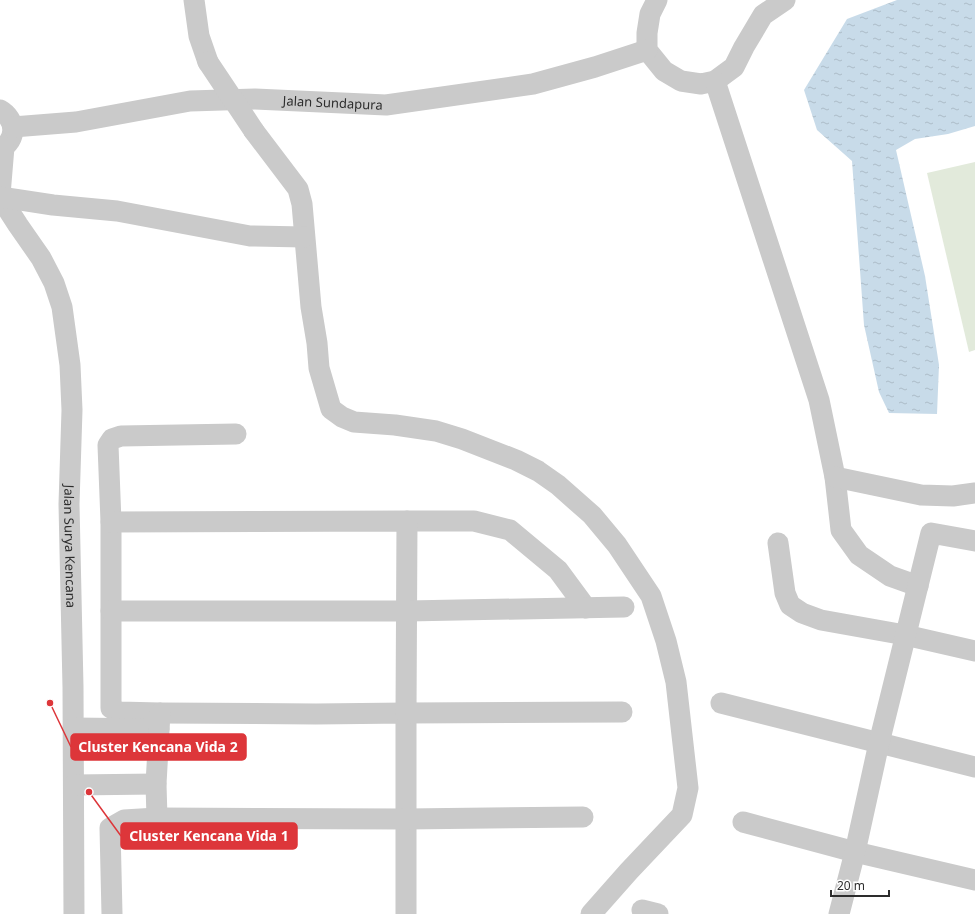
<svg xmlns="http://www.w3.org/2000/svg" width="975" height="914" viewBox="0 0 975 914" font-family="'Noto Sans',sans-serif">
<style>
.pitch{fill:#e2eadb}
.water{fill:url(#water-ripples)}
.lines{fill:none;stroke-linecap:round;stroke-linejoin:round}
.minor{stroke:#cacaca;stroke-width:21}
.minor-bridge{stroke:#cacaca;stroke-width:21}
.labels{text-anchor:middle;stroke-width:4;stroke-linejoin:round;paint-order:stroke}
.street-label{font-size:13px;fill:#2d2d2d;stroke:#fff}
.leader{fill:none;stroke:#dd363a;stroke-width:1.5}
.callout-dot{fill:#dd363a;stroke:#fff;stroke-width:1.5}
.callout{fill:#dd363a;stroke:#dd363a;stroke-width:1.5}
.callout-label{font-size:14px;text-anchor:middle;font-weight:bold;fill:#fff}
</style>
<defs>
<pattern id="water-ripples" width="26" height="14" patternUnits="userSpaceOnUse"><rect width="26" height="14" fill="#c8dbe9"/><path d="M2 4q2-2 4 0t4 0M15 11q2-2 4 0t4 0" fill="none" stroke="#acbcc8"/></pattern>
</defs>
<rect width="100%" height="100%" fill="#fff"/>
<!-- pitch -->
<polygon class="pitch" points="975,162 975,350 969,352 927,173"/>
<!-- water -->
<polygon class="water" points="897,0 975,0 975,126 948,134 915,139 896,150 925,276 939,365 937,414 889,413 879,392 864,325 852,161 817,130 804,90 847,19"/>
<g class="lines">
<!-- minor -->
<g class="minor">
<polyline points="194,0 199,36 208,62"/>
<polyline points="657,0 650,14 647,33 647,50 664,71 681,81 701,84 715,81 734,67 744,47 763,15 785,0"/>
<polyline points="715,81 819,400 835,477 841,530 859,555 890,576 918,586"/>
<path d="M 0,110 C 16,119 18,140 0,149"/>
<path id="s1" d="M 13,127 L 76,122 L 190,101 L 255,99 L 386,105 L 533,84 L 595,67 L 647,50"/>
<polyline points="254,131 298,189 302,204 311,307 317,343 319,368 331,409 342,417 354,422 395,425 436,431 462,439 516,460 538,471 558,485 592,515 617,545 651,596 666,641 676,682 688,788 682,815 629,871 591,914"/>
<polyline points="0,195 4,147"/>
<path id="s2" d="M 0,197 L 18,225 L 41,258 L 54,283 L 62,307 L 70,365 L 72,410 L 69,504 L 73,687 L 74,914"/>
<polyline points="0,197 53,205 117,211 250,236 304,237"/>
<polyline points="236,434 121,436 112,439 108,445 111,522 111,708 119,712 160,713 316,714 406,713 406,914"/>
<polyline points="835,477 921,495 953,496 975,493"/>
<polyline points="407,521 474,521 510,530 558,570 586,608"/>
<polyline points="111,522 407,521 406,713 622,712"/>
<polyline points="778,543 785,593 790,605 802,613 821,620 905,635 975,651"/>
<polyline points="111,611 407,611 624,607"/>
<polyline points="721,703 975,767"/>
<polyline points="73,728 159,729"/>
<polyline points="74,785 156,784"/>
<polyline points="157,818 156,784 160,713"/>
<polyline points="743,822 855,852 975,880"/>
<polyline points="642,910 658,914"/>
<polyline points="112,914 110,828 124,820 157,818 406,819 583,817"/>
<polyline points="839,914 855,852 879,743 931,533 975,541"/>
</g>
<!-- minor-bridge -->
<polyline class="minor-bridge" points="208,62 254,131"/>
</g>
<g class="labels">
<!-- street labels -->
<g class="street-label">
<text dy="5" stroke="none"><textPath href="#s1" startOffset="322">Jalan Sundapura</textPath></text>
<text dy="5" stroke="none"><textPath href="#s2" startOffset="367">Jalan Surya Kencana</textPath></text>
</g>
</g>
<!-- callouts -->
<path class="leader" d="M50 703L71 747M89 792L121 836"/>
<g class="callout-dot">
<circle cx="50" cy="703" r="4"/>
<circle cx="89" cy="792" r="4"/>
</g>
<g class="callout">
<rect x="71" y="734" width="175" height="26" rx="4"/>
<rect x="121" y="823" width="176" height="26" rx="4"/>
</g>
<g class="callout-label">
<text x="158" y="752">Cluster Kencana Vida 2</text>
<text x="209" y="841">Cluster Kencana Vida 1</text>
</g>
<!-- scale -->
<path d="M831 890v6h58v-6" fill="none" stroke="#2d2d2d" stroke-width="2"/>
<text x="837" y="890" font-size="12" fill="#2d2d2d" stroke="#ffffff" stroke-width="3" paint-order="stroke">20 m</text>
</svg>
